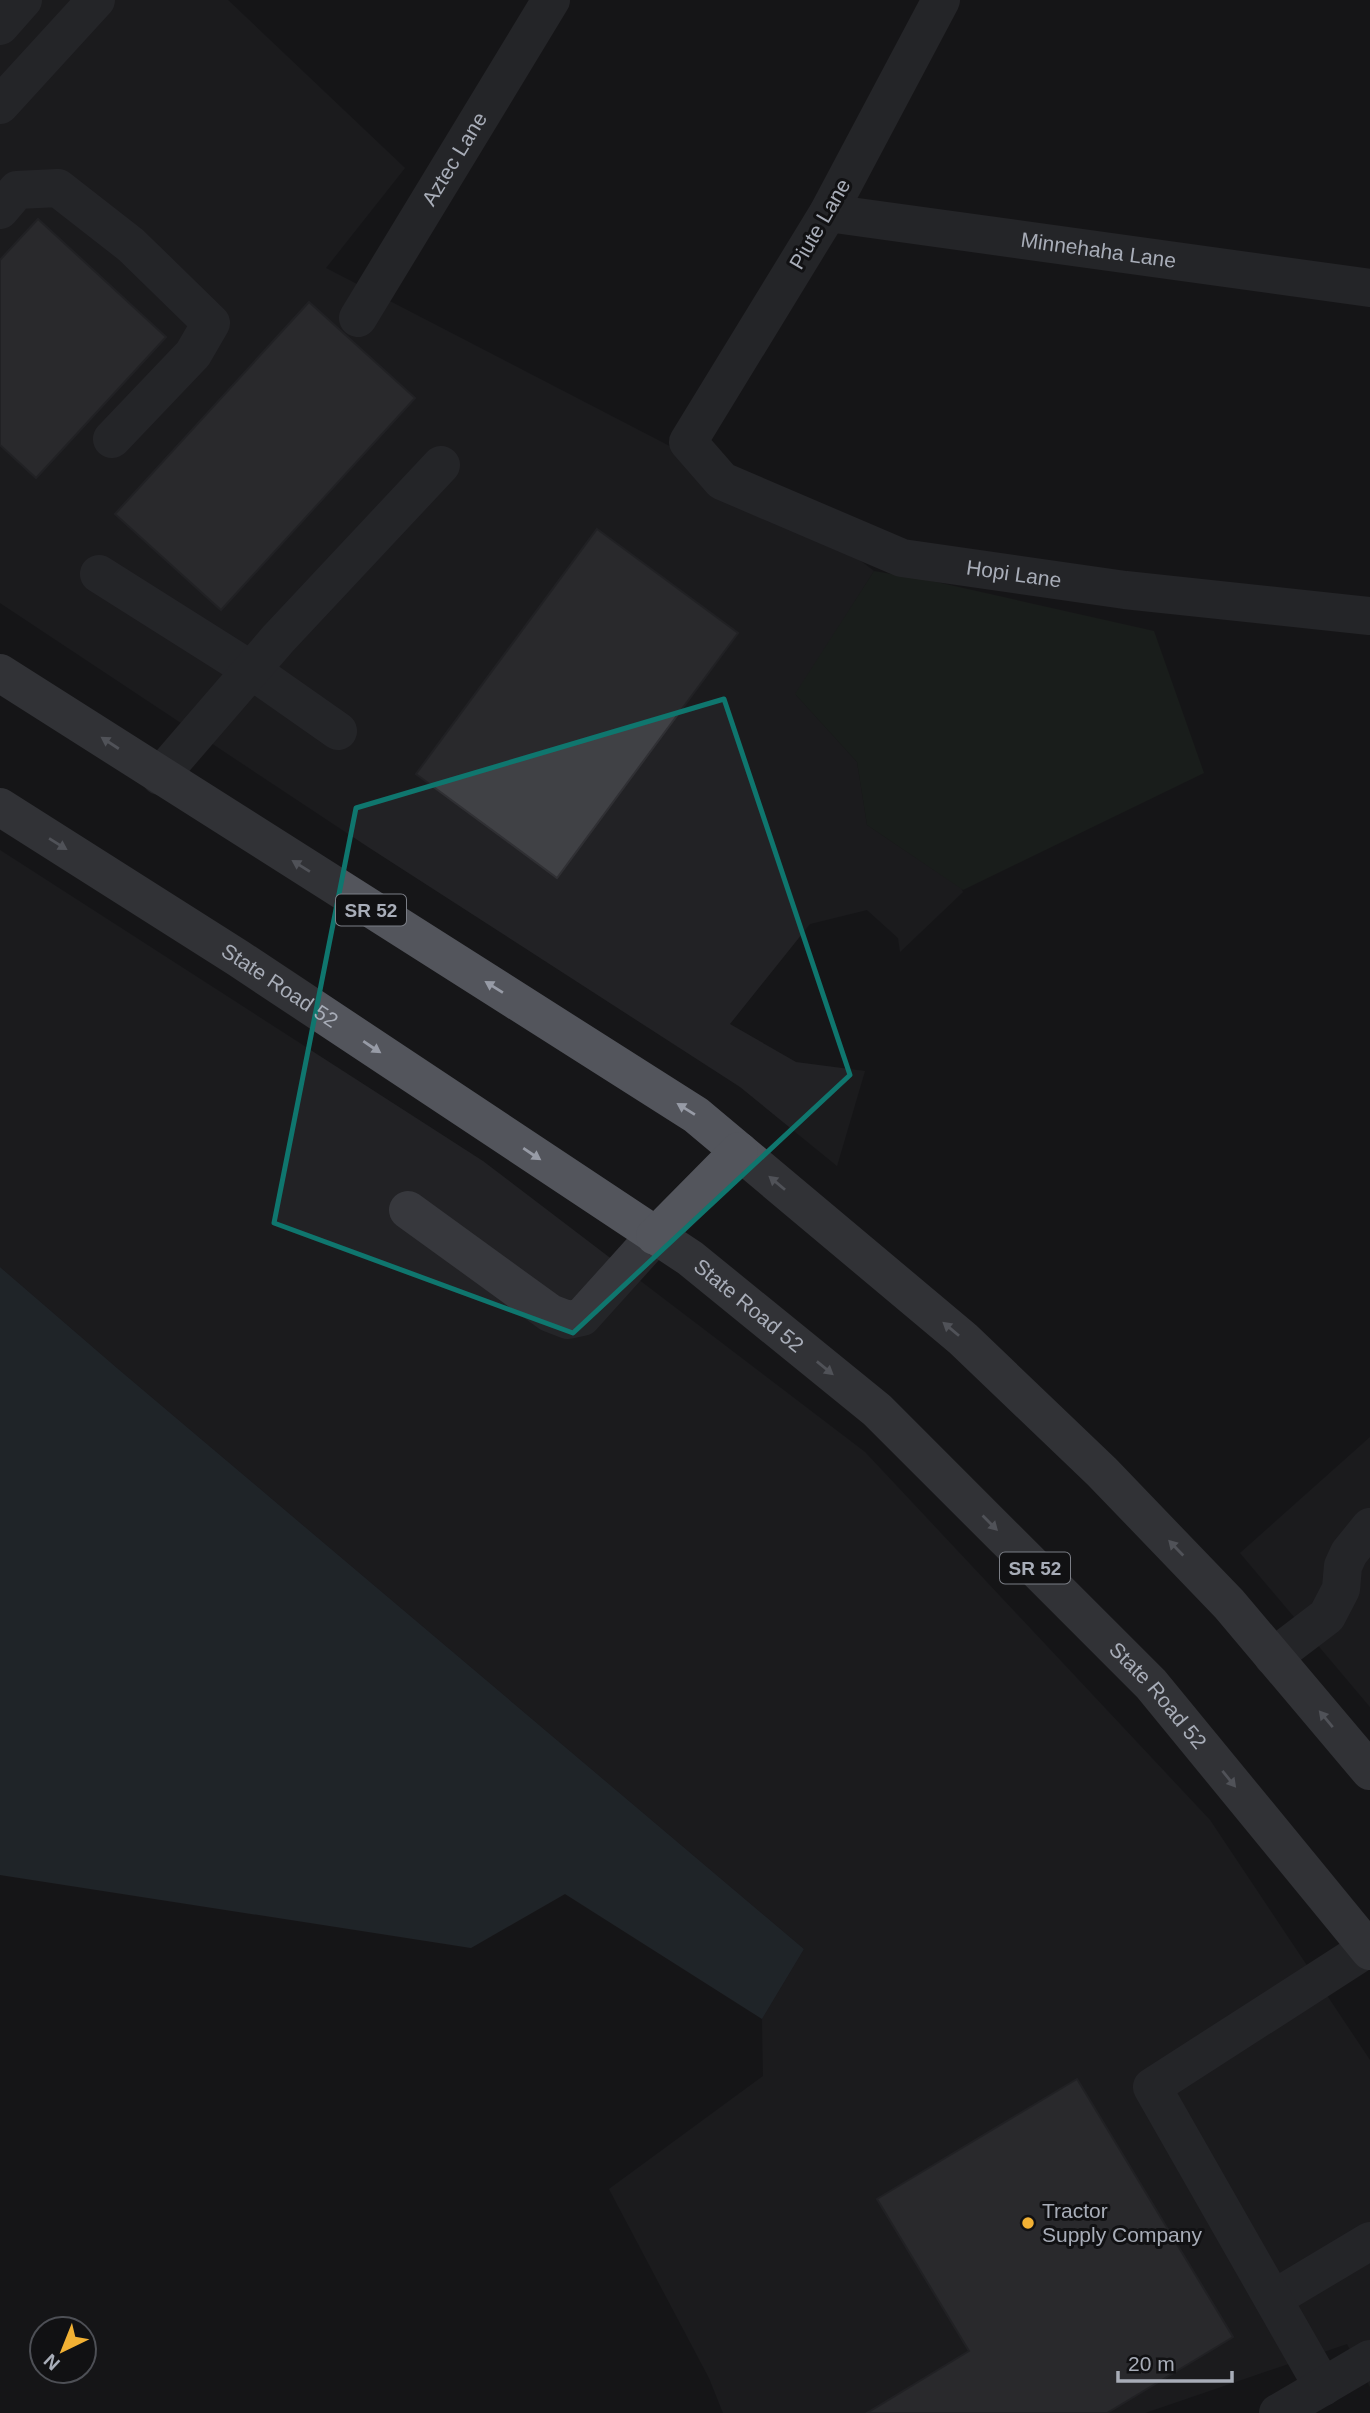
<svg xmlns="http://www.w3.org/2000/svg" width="1370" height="2413" viewBox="0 0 1370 2413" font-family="Arial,sans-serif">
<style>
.built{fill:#222225}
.green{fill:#1e261f}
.water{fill:#2c353c}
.building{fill:#404145;stroke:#303034;stroke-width:2}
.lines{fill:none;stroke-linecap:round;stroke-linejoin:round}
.minor{stroke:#37383d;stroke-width:38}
.major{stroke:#53555c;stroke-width:38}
.oneway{fill:#979ba6}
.marked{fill:none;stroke:#0f766e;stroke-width:5;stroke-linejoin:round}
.poi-dot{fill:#f2b134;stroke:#111113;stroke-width:2.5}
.labels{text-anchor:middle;stroke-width:6;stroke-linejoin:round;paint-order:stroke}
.shield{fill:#111113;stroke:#7b7e86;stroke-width:2}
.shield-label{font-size:19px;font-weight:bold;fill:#a8adb8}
.street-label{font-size:21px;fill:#a8adb8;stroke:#111113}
.poi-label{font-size:21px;fill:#a8adb8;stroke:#111113;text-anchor:start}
</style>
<rect width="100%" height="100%" fill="#161618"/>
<!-- built -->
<g class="built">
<polygon points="0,0 228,0 405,168 326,268 795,511 874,571 796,695 857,762 867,825 961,888 963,892 900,952 898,938 867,910 810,924 730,1024 796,1062 865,1071 837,1166 740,1087 368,847 0,603"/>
<polygon points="0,850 483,1161 865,1452 1210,1820 1370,2060 1370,2387 1347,2344 1145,2413 723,2413 709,2378 609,2189 763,2076 762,2019 804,1949 117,1368 0,1267"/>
<polygon points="1370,1437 1370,1707 1240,1553"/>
</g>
<!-- green -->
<polygon class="green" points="874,571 932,581 1154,631 1204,773 963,890 867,825 857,762 795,694"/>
<!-- water -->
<polygon class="water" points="0,1267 117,1368 804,1949 762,2019 565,1894 471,1948 0,1875"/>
<!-- building -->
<g class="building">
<polygon points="38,219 166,337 36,478 0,445 0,260"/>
<polygon points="309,302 415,398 221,610 115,514"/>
<polygon points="597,529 738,633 557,878 416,774"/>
<polygon points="1077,2079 1233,2337 1107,2413 867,2413 969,2351 877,2199"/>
</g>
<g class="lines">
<!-- minor -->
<g class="minor">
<path id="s1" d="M 941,0 L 828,213 L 688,442 L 722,481 L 902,558 L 1125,590 L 1370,616"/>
<polyline points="0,26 23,0"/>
<polyline points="0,105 96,0"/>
<polyline points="0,210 17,190 58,188 131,245 211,323 193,354 112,439"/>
<path id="s2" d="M 828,213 L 1370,288"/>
<path id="s3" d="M 358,318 L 551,0"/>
<polyline points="99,574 251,670 338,731"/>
<polyline points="160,776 278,639 441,465"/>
<polyline points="408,1210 550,1313 568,1320 582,1317 655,1236"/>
<polyline points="1273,1657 1327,1616 1341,1589 1343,1566 1349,1553 1370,1527"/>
<polyline points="1273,2299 1370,2241"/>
<polyline points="1323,2387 1152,2087 1368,1948"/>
<polyline points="1278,2413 1370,2359"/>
</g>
<!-- major -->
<g class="major">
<polyline points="0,673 696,1115 963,1339 1102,1472 1229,1604 1370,1771"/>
<path id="s4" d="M 0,807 L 238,958 L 690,1258 L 877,1410 L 1151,1684 L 1370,1951"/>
<polyline points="655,1236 739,1151"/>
</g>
</g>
<!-- one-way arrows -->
<defs><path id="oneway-solid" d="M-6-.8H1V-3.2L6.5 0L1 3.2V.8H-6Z" transform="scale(1.75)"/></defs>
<g class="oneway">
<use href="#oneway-solid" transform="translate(110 743) rotate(-147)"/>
<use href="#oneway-solid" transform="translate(58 844) rotate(32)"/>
<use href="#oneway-solid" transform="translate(301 866) rotate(-148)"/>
<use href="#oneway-solid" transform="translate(494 987) rotate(-148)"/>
<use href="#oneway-solid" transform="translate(372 1047) rotate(34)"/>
<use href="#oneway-solid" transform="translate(686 1109) rotate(-148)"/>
<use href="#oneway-solid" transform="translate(532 1154) rotate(34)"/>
<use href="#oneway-solid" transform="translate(777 1183) rotate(-140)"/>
<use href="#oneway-solid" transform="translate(951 1329) rotate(-140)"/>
<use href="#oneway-solid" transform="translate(825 1368) rotate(39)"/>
<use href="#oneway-solid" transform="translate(990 1523) rotate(45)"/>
<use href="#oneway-solid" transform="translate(1176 1548) rotate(-134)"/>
<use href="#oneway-solid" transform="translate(1326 1719) rotate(-130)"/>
<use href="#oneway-solid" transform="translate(1229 1779) rotate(51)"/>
</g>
<!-- marked area -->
<path d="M0 0H1370V2413H0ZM 724,699 L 850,1075 L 573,1333 L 274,1223 L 356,808 Z" fill="#161618" fill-opacity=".55" fill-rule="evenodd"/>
<path class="marked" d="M 724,699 L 850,1075 L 573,1333 L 274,1223 L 356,808 Z"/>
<!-- markers -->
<circle class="poi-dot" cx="1028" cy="2223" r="7"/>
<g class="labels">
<!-- shield labels -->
<g class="shield">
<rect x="336" y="894.5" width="70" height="31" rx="5"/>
<rect x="1000" y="1552.5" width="70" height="31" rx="5"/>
</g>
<g class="shield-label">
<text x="371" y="917">SR 52</text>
<text x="1035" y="1575">SR 52</text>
</g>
<!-- street labels -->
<g class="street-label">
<text dy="7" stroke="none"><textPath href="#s3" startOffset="186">Aztec Lane</textPath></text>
<text transform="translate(820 224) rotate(-60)" y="7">Piute Lane</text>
<text dy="7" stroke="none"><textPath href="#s2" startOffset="273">Minnehaha Lane</textPath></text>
<text dy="7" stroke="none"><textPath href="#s1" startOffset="870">Hopi Lane</textPath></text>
<text dy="7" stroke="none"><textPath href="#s4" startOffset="332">State Road 52</textPath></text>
<text dy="7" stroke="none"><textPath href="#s4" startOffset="900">State Road 52</textPath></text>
<text dy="7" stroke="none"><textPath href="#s4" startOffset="1466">State Road 52</textPath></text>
</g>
<!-- poi labels -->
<g class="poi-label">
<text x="1042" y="2218">Tractor<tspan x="1042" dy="24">Supply Company</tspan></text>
</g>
</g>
<!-- north arrow -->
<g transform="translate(63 2350) rotate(223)"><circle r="33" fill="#111113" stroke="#4d4f55" stroke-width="2"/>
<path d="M0-5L12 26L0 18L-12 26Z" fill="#f2b134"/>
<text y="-10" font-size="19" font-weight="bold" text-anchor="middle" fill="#a8adb8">N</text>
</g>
<!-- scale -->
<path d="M1118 2371v10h114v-10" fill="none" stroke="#a8adb8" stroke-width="3.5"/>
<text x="1128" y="2371" font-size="21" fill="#a8adb8" stroke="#111113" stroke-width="5" paint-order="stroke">20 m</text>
</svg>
